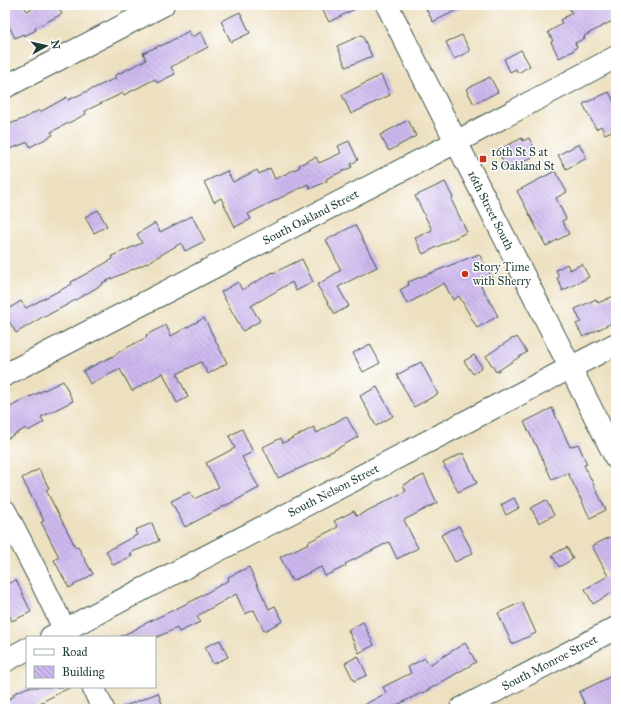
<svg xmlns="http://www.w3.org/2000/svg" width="621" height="714" viewBox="0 0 621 714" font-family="'IM FELL Great Primer',serif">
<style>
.building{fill:url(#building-back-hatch)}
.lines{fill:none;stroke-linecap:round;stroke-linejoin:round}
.minor-casing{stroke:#3e5549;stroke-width:24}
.minor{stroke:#fff;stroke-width:22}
.poi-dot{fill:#c8321e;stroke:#fff;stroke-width:1.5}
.labels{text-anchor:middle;stroke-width:3;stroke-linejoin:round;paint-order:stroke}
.poi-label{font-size:12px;fill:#1f3d34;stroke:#fff;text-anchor:start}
.street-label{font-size:12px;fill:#1f3d34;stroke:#fff}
</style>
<defs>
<pattern id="building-back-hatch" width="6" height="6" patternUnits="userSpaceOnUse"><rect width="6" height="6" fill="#ceb8ef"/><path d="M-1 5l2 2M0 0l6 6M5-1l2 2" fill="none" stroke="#a797c2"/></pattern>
</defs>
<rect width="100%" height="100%" fill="#fff"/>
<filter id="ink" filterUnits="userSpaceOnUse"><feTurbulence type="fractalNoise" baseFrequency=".025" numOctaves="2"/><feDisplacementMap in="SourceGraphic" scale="8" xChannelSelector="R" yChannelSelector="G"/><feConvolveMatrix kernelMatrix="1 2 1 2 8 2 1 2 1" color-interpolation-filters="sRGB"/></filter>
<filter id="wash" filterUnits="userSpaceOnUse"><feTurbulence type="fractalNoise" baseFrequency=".012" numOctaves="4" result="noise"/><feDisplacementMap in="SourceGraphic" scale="16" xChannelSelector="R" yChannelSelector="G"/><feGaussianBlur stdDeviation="0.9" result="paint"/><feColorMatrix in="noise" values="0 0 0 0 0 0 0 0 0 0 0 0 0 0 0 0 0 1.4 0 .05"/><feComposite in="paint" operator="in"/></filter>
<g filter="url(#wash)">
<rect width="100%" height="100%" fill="#ede0c0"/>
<g id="blocks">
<!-- building -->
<g class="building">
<polygon points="13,5 23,5 27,11 39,5 57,5 62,14 35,28 36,30 24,36 23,34 15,38 5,18 5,9"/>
<polygon points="320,5 363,5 329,22"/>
<polygon points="424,5 467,5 433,22"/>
<polygon points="567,5 610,5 616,17 616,19 584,36 585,38 575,43 577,47 573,50 573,51 559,58 551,42 553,41 548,32 562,24 560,20 572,13"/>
<polygon points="240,12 250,33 231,42 221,21"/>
<polygon points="189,31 192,37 201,32 208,47 171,67 175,74 157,83 155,79 124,95 123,93 85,111 86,114 51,132 53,135 30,147 28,142 5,151 5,126 25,118 39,110 40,112 67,97 68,100 116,78 114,76 146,60 143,53 161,45 161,46"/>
<polygon points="362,35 372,56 346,67 337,46"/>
<polygon points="462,35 470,51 454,59 446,42"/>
<polygon points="521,50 530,66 518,73 516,69 510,72 504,59"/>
<polygon points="381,75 390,95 351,114 342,95"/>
<polygon points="490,77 498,92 474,104 466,89"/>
<polygon points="609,92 616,106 616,129 605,134 601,126 596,129 583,104"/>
<polygon points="408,120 416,136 389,151 380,135"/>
<polygon points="522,138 523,141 529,138 535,150 531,151 533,157 507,169 498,150"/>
<polygon points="349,141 358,160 351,164 352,167 326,179 327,181 310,189 308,184 248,214 251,219 235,227 221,198 214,202 204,182 227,171 233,182 257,170 259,174 270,168 275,179 300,167 299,165 316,157 319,163 341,153 338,146"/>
<polygon points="579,144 587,158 566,169 558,155"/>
<polygon points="555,171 567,192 556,198 566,219 562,221 569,234 546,246 517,191"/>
<polygon points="445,182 453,198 451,199 467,232 423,254 415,238 432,230 415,196"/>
<polygon points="98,210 107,226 94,233 85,217"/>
<polygon points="192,216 205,241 185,251 181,243 149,262 102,283 103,284 65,306 44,317 44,316 16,333 5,314 5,311 21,301 26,308 72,284 71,282 113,259 112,256 142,243 137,234 155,223 160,232"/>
<polygon points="355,225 377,267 338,287 349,306 335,314 317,285 341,270 326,240"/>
<polygon points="479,254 492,277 480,284 498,316 477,328 459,296 453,300 444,283 407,304 400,290 409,285 408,282"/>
<polygon points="302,259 313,282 296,291 292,282 251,306 260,321 243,331 221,292 238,282 242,290 273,272 273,273"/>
<polygon points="567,264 570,270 582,264 589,277 562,291 562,288 557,278 559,277 556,270"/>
<polygon points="616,295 616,321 583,337 576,324 581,322 575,309 596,299 598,303"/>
<polygon points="204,318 227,363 208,374 201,362 177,374 188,397 177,403 163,373 132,391 120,369 90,384 83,371 117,354 117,353 147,337 146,335 166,325 171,336"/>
<polygon points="517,337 527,352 496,372 486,356 513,338 514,339"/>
<polygon points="370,344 380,363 363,372 353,353"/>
<polygon points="474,355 482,367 473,374 464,361"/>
<polygon points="421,362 438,394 414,407 397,375"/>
<polygon points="63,381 73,401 41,417 44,422 28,431 26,428 5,440 5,410 30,396 30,397"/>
<polygon points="377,387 393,416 376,426 360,396"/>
<polygon points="552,408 570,447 578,444 587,464 584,465 606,510 590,518 568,473 552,480 536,444 535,444 524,422"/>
<polygon points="346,416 358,437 309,464 278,478 263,447 281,438 283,443 314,427 317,433"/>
<polygon points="242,429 253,452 242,457 259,488 185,527 171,501 190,492 194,499 219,487 206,463 235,448 229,436"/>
<polygon points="463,453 477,483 458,492 443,463"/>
<polygon points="39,469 49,488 46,490 76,548 78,547 93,574 69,588 54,560 59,557 41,522 44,521 22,478"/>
<polygon points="424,475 437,503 404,520 418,548 397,559 389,542 345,564 346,566 325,576 321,567 292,581 280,557 309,543 308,542 338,527 334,521 354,511 357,516 406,491 403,485"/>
<polygon points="514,498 519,508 506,515 501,505"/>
<polygon points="546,500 554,515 539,523 531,508"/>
<polygon points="152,523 159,541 130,553 132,556 113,565 106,551 137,535 135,530"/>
<polygon points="459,526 473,553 455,562 441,535"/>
<polygon points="616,534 616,593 615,591 593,604 585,589 608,576 592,546"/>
<polygon points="567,547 573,559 559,567 552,555"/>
<polygon points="249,567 269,609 275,606 283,621 264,631 254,610 245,614 236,594 197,616 200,622 179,632 177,628 157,637 119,637 138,628 138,627 194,600 229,580 228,577"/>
<polygon points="16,580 31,612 12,621 5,606 5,585"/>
<polygon points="522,602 536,633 512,644 498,613"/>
<polygon points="363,622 374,645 359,653 348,630"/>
<polygon points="220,640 228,657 213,664 205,647"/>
<polygon points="465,643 476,662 423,693 423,692 389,709 357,709 386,693 383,687 411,673 408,667 425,658 429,665"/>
<polygon points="358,656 367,675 354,681 345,663"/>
<polygon points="616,674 616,701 601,709 587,709 579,692"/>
<polygon points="28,687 71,687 28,709 5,709 5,701 14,696 13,694"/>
<polygon points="158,693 164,709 120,709 120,708"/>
</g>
</g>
</g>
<g filter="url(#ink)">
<use href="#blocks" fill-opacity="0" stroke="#3e5549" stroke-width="1"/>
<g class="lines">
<defs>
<g id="minor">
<path id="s1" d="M 387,5 L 616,458"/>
<polyline points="5,87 163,5"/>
<path id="s2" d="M 5,375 L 456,142 L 616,57"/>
<polyline points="5,511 41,581 68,637"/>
<path id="s3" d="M 51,637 L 616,344"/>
<polyline points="5,661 27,649"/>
<polyline points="93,687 103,709"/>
<path id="s4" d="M 461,709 L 616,628"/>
</g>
</defs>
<!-- minor casing -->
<use href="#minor" class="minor-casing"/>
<!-- minor -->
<use href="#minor" class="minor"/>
</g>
</g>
<!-- markers -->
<g class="poi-dot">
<rect x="479" y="155" width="8" height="8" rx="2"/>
<circle cx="465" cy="274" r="4"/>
</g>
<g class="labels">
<!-- poi labels -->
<g class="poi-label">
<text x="491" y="156">16th St S at<tspan x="491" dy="14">S Oakland St</tspan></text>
<text x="473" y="271">Story Time<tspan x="473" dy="14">with Sherry</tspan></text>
</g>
<!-- street labels -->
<g class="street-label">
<text dy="4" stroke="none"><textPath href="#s1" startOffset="230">16th Street South</textPath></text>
<text dy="4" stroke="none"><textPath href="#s2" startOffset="344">South Oakland Street</textPath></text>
<text dy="4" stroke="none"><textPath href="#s3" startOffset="318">South Nelson Street</textPath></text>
<text dy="4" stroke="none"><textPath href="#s4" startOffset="100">South Monroe Street</textPath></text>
</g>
</g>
<!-- margin -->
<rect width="621" height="714" fill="none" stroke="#fff" stroke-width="20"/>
<!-- legend -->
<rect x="26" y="636" width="130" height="52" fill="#ffffff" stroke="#a5b1ae"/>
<rect x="34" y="649" width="20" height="6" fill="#ffffff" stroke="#a5b1ae"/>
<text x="62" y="656" font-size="12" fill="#1f3d34">Road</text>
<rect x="34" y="666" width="20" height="12" fill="url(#building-back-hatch)" stroke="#a5b1ae"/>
<text x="62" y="676" font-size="12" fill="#1f3d34">Building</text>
<!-- north arrow -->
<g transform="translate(46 46) rotate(82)" stroke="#ffffff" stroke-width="3" paint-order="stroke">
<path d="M0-3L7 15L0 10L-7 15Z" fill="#1f3d34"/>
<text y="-6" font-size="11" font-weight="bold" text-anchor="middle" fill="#1f3d34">N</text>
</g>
</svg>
